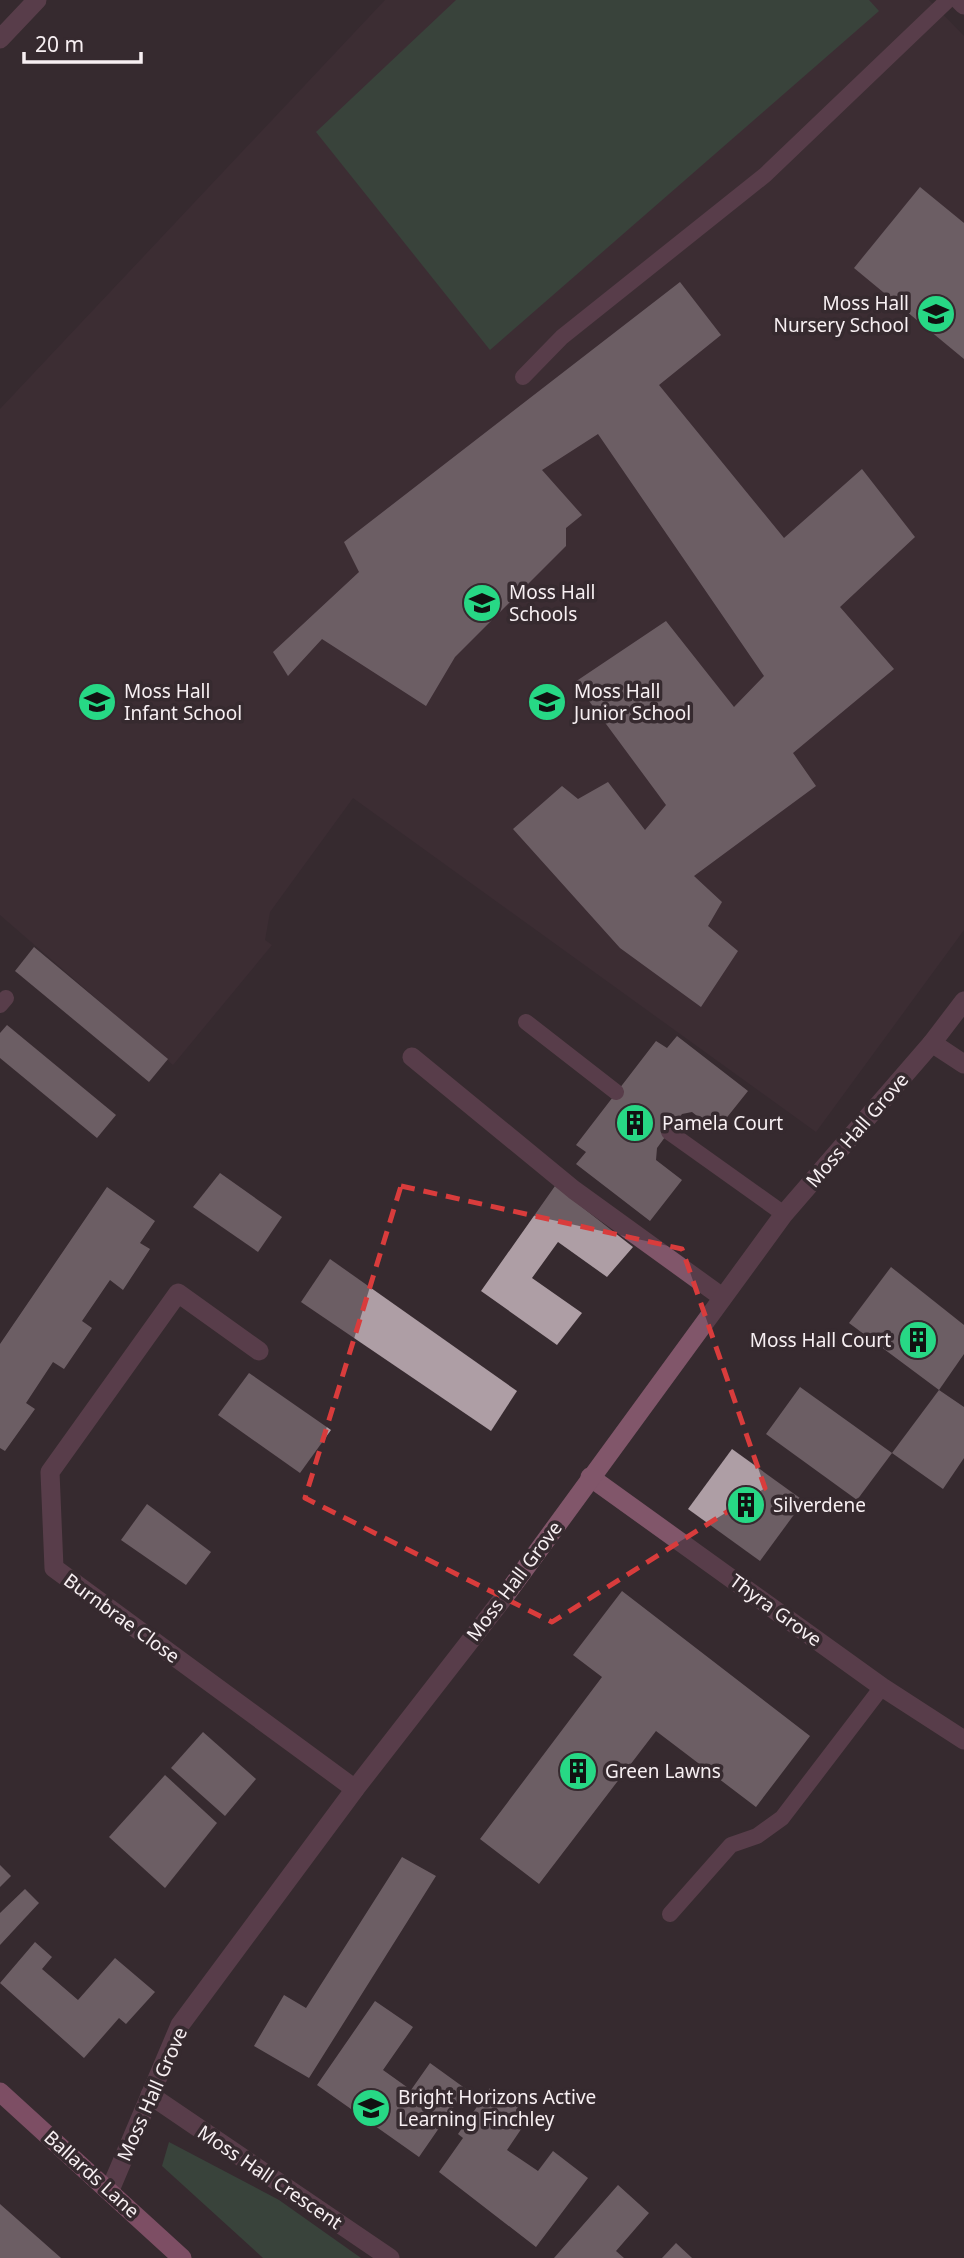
<svg xmlns="http://www.w3.org/2000/svg" width="964" height="2258" viewBox="0 0 964 2258" font-family="'Noto Sans',sans-serif">
<style>
.built{fill:#433139}
.green{fill:#3c624a}
.building{fill:#ae9ea5}
.lines{fill:none;stroke-linecap:round;stroke-linejoin:round}
.service{stroke:#81566a;stroke-width:16}
.minor{stroke:#81566a;stroke-width:19}
.tertiary{stroke:#81566a;stroke-width:19}
.primary{stroke:#d27ba5;stroke-width:19}
.marked{fill:none;stroke:#d93c3c;stroke-width:5;stroke-dasharray:14 9;stroke-linejoin:round}
.labels{text-anchor:middle;stroke-width:7;stroke-linejoin:round;paint-order:stroke}
.poi-label{font-size:19px;fill:#f7eff2;stroke:#362a2f;text-anchor:start}
.street-label{font-size:19px;fill:#f7eff2;stroke:#362a2f}
</style>
<rect width="100%" height="100%" fill="#362a2f"/>
<!-- built -->
<polygon class="built" points="385,0 929,0 964,36 964,930 816,1132 353,798 270,912 265,940 272,945 173,1065 0,915 0,409"/>
<!-- green -->
<g class="green">
<polygon points="456,0 869,0 879,11 490,350 316,132"/>
<polygon points="169,2142 279,2200 361,2258 263,2258 162,2166"/>
</g>
<!-- building -->
<g class="building">
<polygon points="920,187 964,223 964,359 854,268"/>
<polygon points="680,282 721,335 659,385 784,538 862,469 915,537 840,607 894,669 793,753 816,786 694,876 722,902 708,926 738,951 701,1007 620,948 513,829 562,786 578,799 608,782 645,830 666,805 575,682 666,621 734,707 764,676 598,434 542,470 582,515 566,528 566,546 455,657 426,706 322,639 288,676 273,652 359,572 344,542"/>
<polygon points="34,947 168,1059 149,1082 15,971"/>
<polygon points="7,1025 116,1115 97,1138 0,1058 0,1033"/>
<polygon points="677,1036 748,1091 716,1131 692,1112 682,1114 657,1148 656,1160 682,1180 650,1221 576,1164 586,1152 576,1145 656,1041 667,1048"/>
<polygon points="220,1173 282,1217 258,1252 193,1207"/>
<polygon points="555,1186 633,1247 607,1277 558,1242 532,1278 582,1313 557,1345 481,1291"/>
<polygon points="107,1187 155,1221 140,1243 150,1249 123,1290 110,1280 82,1321 92,1328 64,1369 53,1362 26,1403 35,1409 5,1451 0,1448 0,1344"/>
<polygon points="330,1259 517,1391 491,1431 301,1302"/>
<polygon points="891,1267 964,1325 964,1354 939,1390 849,1323"/>
<polygon points="249,1373 331,1430 300,1473 218,1415"/>
<polygon points="800,1387 892,1453 857,1500 766,1434"/>
<polygon points="939,1390 964,1407 964,1458 943,1489 892,1453"/>
<polygon points="732,1449 804,1501 760,1561 688,1509"/>
<polygon points="147,1504 211,1552 186,1585 121,1540"/>
<polygon points="622,1591 810,1736 756,1807 656,1731 539,1884 480,1839 602,1677 573,1655"/>
<polygon points="203,1732 256,1779 225,1816 171,1768"/>
<polygon points="165,1775 217,1823 165,1888 109,1837"/>
<polygon points="402,1857 436,1876 309,2078 254,2046 284,1995 306,2008"/>
<polygon points="0,1865 11,1876 0,1887"/>
<polygon points="25,1889 39,1903 0,1945 0,1913"/>
<polygon points="35,1942 52,1957 42,1969 78,2000 115,1958 155,1992 126,2024 119,2018 84,2058 0,1983"/>
<polygon points="375,2001 413,2027 383,2070 411,2090 430,2063 466,2089 419,2157 317,2085"/>
<polygon points="490,2088 530,2116 507,2150 538,2171 553,2151 588,2178 536,2247 439,2172 463,2138 458,2134"/>
<polygon points="618,2185 649,2213 616,2251 624,2258 554,2258"/>
<polygon points="0,2204 61,2258 0,2258"/>
<polygon points="676,2243 692,2258 662,2258"/>
</g>
<g class="lines">
<!-- service -->
<g class="service">
<polyline points="523,377 562,337 765,175 948,0"/>
<polyline points="0,1005 6,998"/>
<polyline points="526,1022 616,1092"/>
<polyline points="669,1132 784,1214"/>
<polyline points="670,1914 731,1845 757,1836 782,1818 882,1687"/>
</g>
<!-- minor -->
<g class="minor">
<polyline points="0,39 37,0"/>
<polyline points="932,1043 964,1064"/>
<polyline points="412,1057 574,1190 722,1297"/>
<polyline points="259,1351 178,1293 50,1472 54,1568 355,1789"/>
<polyline points="590,1477 882,1687 964,1740"/>
<polyline points="150,2095 390,2258"/>
<polyline points="110,2190 180,2025 355,1789 508,1592 784,1214 932,1043 964,1001"/>
</g>
<!-- tertiary -->
<polyline class="tertiary" points="959,0 964,5"/>
<!-- primary -->
<polyline class="primary" points="0,2092 182,2258"/>
</g>
<!-- marked area -->
<path d="M0 0H964V2258H0ZM 401,1186 L 682,1249 L 765,1488 L 552,1622 L 305,1498 Z" fill="#362a2f" fill-opacity=".55" fill-rule="evenodd"/>
<path class="marked" d="M 401,1186 L 682,1249 L 765,1488 L 552,1622 L 305,1498 Z"/>
<!-- icons -->
<defs>
<symbol id="school-disc" viewBox="-11 -11 22 22"><circle r="9.5" fill="#27d885" stroke="#362a2f"/><path d="M0-5L7-2L0 1L-7-2ZM-4 1L0 2.5L4 1V4Q0 6-4 4Z" fill="#111"/></symbol>
<symbol id="building-disc" viewBox="-11 -11 22 22"><circle r="9.5" fill="#27d885" stroke="#362a2f"/><path d="M-4-6H4V6H1V3H-1V6H-4ZM-2.5-4.3h1.7v1.8h-1.7ZM.8-4.3h1.7v1.8H.8ZM-2.5-1h1.7V.8h-1.7ZM.8-1h1.7V.8H.8Z" fill="#111"/></symbol>
</defs>
<g fill-rule="evenodd">
<use href="#school-disc" x="914" y="292" width="44" height="44"/>
<use href="#school-disc" x="460" y="581" width="44" height="44"/>
<use href="#school-disc" x="75" y="680" width="44" height="44"/>
<use href="#school-disc" x="525" y="680" width="44" height="44"/>
<use href="#building-disc" x="613" y="1101" width="44" height="44"/>
<use href="#building-disc" x="896" y="1318" width="44" height="44"/>
<use href="#building-disc" x="724" y="1483" width="44" height="44"/>
<use href="#building-disc" x="556" y="1749" width="44" height="44"/>
<use href="#school-disc" x="349" y="2086" width="44" height="44"/>
</g>
<g class="labels">
<!-- poi labels -->
<g class="poi-label">
<text x="909" y="310" text-anchor="end">Moss Hall<tspan x="909" dy="22">Nursery School</tspan></text>
<text x="509" y="599">Moss Hall<tspan x="509" dy="22">Schools</tspan></text>
<text x="124" y="698">Moss Hall<tspan x="124" dy="22">Infant School</tspan></text>
<text x="574" y="698">Moss Hall<tspan x="574" dy="22">Junior School</tspan></text>
<text x="662" y="1130">Pamela Court</text>
<text x="891" y="1347" text-anchor="end">Moss Hall Court</text>
<text x="773" y="1512">Silverdene</text>
<text x="605" y="1778">Green Lawns</text>
<text x="398" y="2104">Bright Horizons Active<tspan x="398" dy="22">Learning Finchley</tspan></text>
</g>
<!-- street labels -->
<g class="street-label">
<text transform="translate(857 1130) rotate(-49)" y="7">Moss Hall Grove</text>
<text transform="translate(514 1581) rotate(-53)" y="7">Moss Hall Grove</text>
<text transform="translate(776 1610) rotate(36)" y="7">Thyra Grove</text>
<text transform="translate(122 1618) rotate(36)" y="7">Burnbrae Close</text>
<text transform="translate(152 2094) rotate(-66)" y="7">Moss Hall Grove</text>
<text transform="translate(92 2174) rotate(42)" y="7">Ballards Lane</text>
<text transform="translate(270 2177) rotate(34)" y="7">Moss Hall Crescent</text>
</g>
</g>
<!-- scale -->
<path d="M24 52v10h117v-10" fill="none" stroke="#f7eff2" stroke-width="3.5"/>
<text x="35" y="52" font-size="21" fill="#f7eff2" stroke="#362a2f" stroke-width="5" paint-order="stroke">20 m</text>
</svg>
